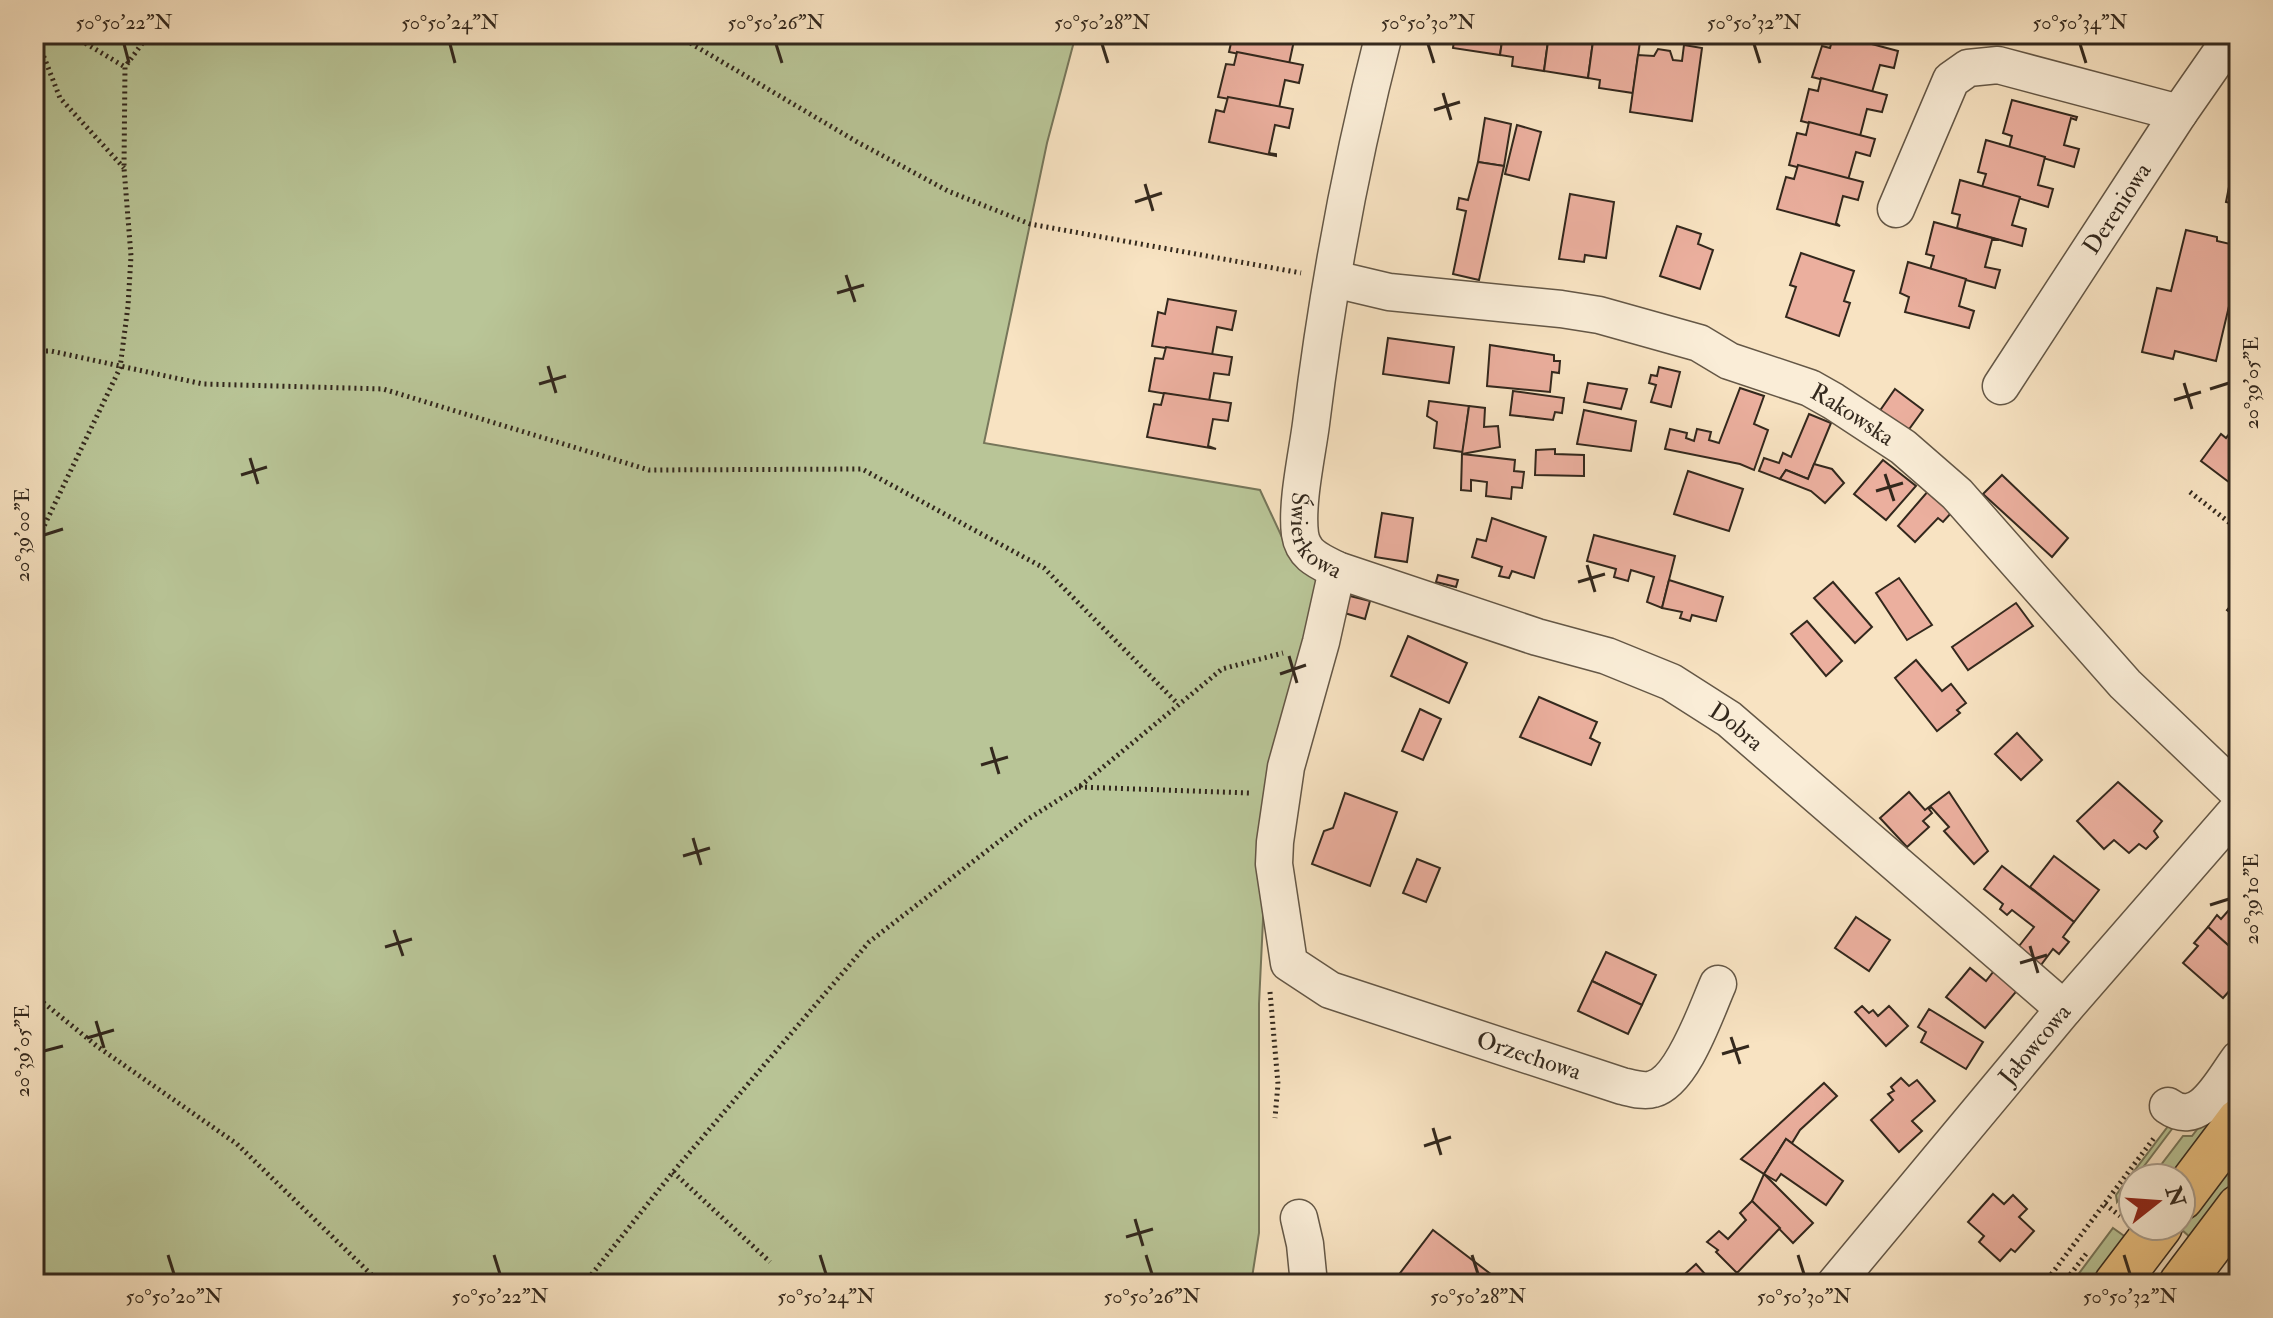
<svg xmlns="http://www.w3.org/2000/svg" width="2273" height="1318" viewBox="0 0 2273 1318" font-family="'IM FELL Double Pica',serif">
<style>
.green{fill:#b9c597;stroke:#76765a;stroke-width:2}
.building{fill:#ebaf9e;stroke:#33281d;stroke-width:2}
.lines{fill:none;stroke-linecap:round;stroke-linejoin:round}
.minor-casing{stroke:#645746;stroke-width:39}
.major-casing{stroke:#33281d;stroke-width:47}
.path{stroke:#33281d;stroke-width:5;stroke-dasharray:2 4;stroke-linecap:butt}
.minor{stroke:#faedd7;stroke-width:36}
.major{stroke:#ecc281;stroke-width:44}
.ticks{fill:none;stroke:#33281d;stroke-width:3}
.labels{text-anchor:middle;stroke-width:6;stroke-linejoin:round;paint-order:stroke}
.street-label{font-size:24px;fill:#33281d;stroke:#faedd7}
.neatline{fill:none;stroke:#33281d;stroke-width:3}
.ticks-label{font-size:20px;text-anchor:middle;fill:#33281d}
</style>
<rect width="100%" height="100%" fill="#f8e3c2"/>
<filter id="stains"><feTurbulence type="fractalNoise" baseFrequency=".0025" numOctaves="4"/><feColorMatrix values="0 0 0 0 .2 0 0 0 0 .09 0 0 0 0 .02 0 0 0 .5 -.17"/></filter>
<radialGradient id="worn" r=".72"><stop offset=".6" stop-color="#630" stop-opacity="0"/><stop offset="1" stop-color="#630" stop-opacity=".3"/></radialGradient>
<!-- green -->
<g class="green">
<polygon points="34,34 1076,34 1047,143 984,443 1260,490 1294,563 1320,580 1269,794 1259,1004 1259,1233 1251,1284 34,1284"/>
<polygon points="2239,1075 2239,1090 2172,1178 2151,1178 2183,1136 2192,1136"/>
<polygon points="2172,1121 2172,1129 2117,1202 2116,1195"/>
<polygon points="2239,1151 2239,1178 2192,1239 2181,1229"/>
<polygon points="2113,1228 2127,1238 2092,1284 2071,1284"/>
</g>
<!-- building -->
<g class="building">
<polygon points="1233,34 1312,34 1311,39 1295,36 1289,64 1229,52"/>
<polygon points="1455,34 1503,34 1500,55 1453,48"/>
<polygon points="1503,34 1549,34 1544,71 1512,66 1513,57 1500,55"/>
<polygon points="1549,34 1594,34 1588,78 1544,71"/>
<polygon points="1594,34 1641,34 1633,93 1599,88 1600,80 1588,78"/>
<polygon points="1834,34 1898,51 1894,68 1880,65 1872,92 1812,77 1822,46 1830,48"/>
<polygon points="1684,45 1702,48 1692,121 1630,112 1638,55 1654,56 1658,49 1670,51 1673,60 1682,61"/>
<polygon points="1237,52 1303,65 1299,83 1285,80 1279,108 1218,97 1226,64 1234,65"/>
<polygon points="1821,78 1887,95 1882,112 1867,109 1860,136 1801,121 1809,89 1818,91"/>
<polygon points="1228,97 1293,109 1289,128 1275,125 1269,153 1276,154 1276,156 1209,142 1216,110 1224,112"/>
<polygon points="2012,100 2077,117 2076,120 2071,118 2064,145 2079,149 2074,167 2009,148 2012,136 2003,133"/>
<polygon points="1485,118 1511,124 1504,166 1478,162"/>
<polygon points="1809,122 1875,139 1870,156 1856,152 1848,180 1789,165 1797,133 1806,135"/>
<polygon points="1517,125 1541,132 1529,180 1505,174"/>
<polygon points="1986,140 2045,157 2038,185 2053,189 2048,207 1982,187 1986,174 1978,172"/>
<polygon points="1478,162 1504,166 1479,280 1453,274 1466,211 1457,209 1459,198 1468,200"/>
<polygon points="1798,165 1863,182 1858,200 1843,196 1836,223 1840,226 1777,209 1786,177 1794,179"/>
<polygon points="2233,167 2239,168 2239,205 2226,202"/>
<polygon points="1960,180 2020,197 2012,225 2026,229 2022,246 1957,228 1960,215 1952,213"/>
<polygon points="1570,194 1614,202 1606,258 1585,255 1584,262 1559,259"/>
<polygon points="1934,222 1999,240 1992,240 1985,267 2000,270 1995,288 1930,270 1934,256 1926,254"/>
<polygon points="1677,226 1701,234 1698,244 1713,250 1700,289 1660,276"/>
<polygon points="2186,230 2217,237 2217,241 2239,246 2239,287 2234,285 2216,361 2175,351 2173,359 2142,352 2157,288 2171,291"/>
<polygon points="1801,253 1854,271 1844,301 1850,303 1839,336 1786,317 1796,287 1790,285"/>
<polygon points="1908,262 1966,279 1959,306 1974,311 1969,328 1905,312 1909,297 1900,293"/>
<polygon points="1168,299 1236,311 1232,330 1217,327 1212,355 1152,346 1158,312 1165,314"/>
<polygon points="1388,338 1454,347 1449,383 1383,374"/>
<polygon points="1490,345 1554,355 1554,361 1560,361 1559,373 1552,372 1550,392 1487,386"/>
<polygon points="1166,347 1232,357 1229,375 1214,373 1209,401 1149,391 1155,358 1163,359"/>
<polygon points="1659,367 1680,372 1671,407 1651,402 1656,385 1649,383 1651,375 1657,376"/>
<polygon points="1588,383 1627,389 1621,409 1584,402"/>
<polygon points="1740,388 1764,396 1754,424 1768,430 1754,470 1740,464 1665,449 1670,429 1687,433 1686,438 1694,441 1697,429 1711,432 1709,440 1719,443"/>
<polygon points="1895,389 1923,410 1907,432 1879,412"/>
<polygon points="1513,391 1564,398 1562,413 1555,412 1553,420 1510,415"/>
<polygon points="1164,393 1231,403 1228,421 1213,419 1208,446 1216,449 1147,437 1154,404 1161,405"/>
<polygon points="1429,401 1469,406 1463,452 1434,448 1437,422 1427,416"/>
<polygon points="1469,406 1485,408 1484,427 1498,426 1500,447 1462,454"/>
<polygon points="1584,410 1636,421 1631,451 1577,444"/>
<polygon points="1809,414 1831,423 1808,479 1786,470 1780,479 1759,471 1764,458 1779,463 1783,453 1791,457"/>
<polygon points="2239,422 2239,488 2238,489 2201,461 2221,434 2226,438"/>
<polygon points="1555,449 1555,454 1584,455 1584,476 1535,475 1536,450"/>
<polygon points="1462,454 1515,460 1514,471 1524,472 1522,488 1512,487 1511,499 1486,496 1487,482 1471,480 1471,491 1461,490"/>
<polygon points="1883,460 1916,486 1886,520 1854,494"/>
<polygon points="1814,464 1832,469 1844,483 1825,503 1811,491 1780,479 1786,470 1808,479"/>
<polygon points="1688,471 1743,489 1729,531 1674,514"/>
<polygon points="2002,475 2068,538 2052,557 1983,494"/>
<polygon points="1929,490 1952,512 1943,522 1938,518 1915,542 1898,526"/>
<polygon points="1382,513 1413,518 1407,562 1375,557"/>
<polygon points="1492,518 1546,537 1534,578 1512,571 1509,578 1499,576 1502,567 1472,557 1477,539 1486,541"/>
<polygon points="1594,535 1675,556 1662,608 1647,602 1654,577 1631,570 1628,581 1614,577 1616,569 1587,561"/>
<polygon points="1438,575 1458,580 1456,587 1436,582"/>
<polygon points="1899,578 1932,625 1907,640 1876,593"/>
<polygon points="1669,580 1723,597 1716,621 1692,615 1690,621 1680,618 1682,612 1662,608"/>
<polygon points="1833,582 1872,627 1855,643 1814,598"/>
<polygon points="1346,595 1370,601 1365,619 1341,612"/>
<polygon points="2239,595 2239,620 2227,610"/>
<polygon points="2016,603 2033,626 1968,670 1952,647"/>
<polygon points="1807,621 1842,661 1826,676 1791,634"/>
<polygon points="1408,636 1467,663 1449,703 1391,676"/>
<polygon points="1916,660 1942,691 1951,684 1966,703 1957,710 1960,713 1937,731 1895,678"/>
<polygon points="1539,697 1597,722 1590,738 1600,743 1591,765 1520,737"/>
<polygon points="1420,709 1441,719 1423,760 1402,751"/>
<polygon points="2017,733 2042,760 2021,780 1995,754"/>
<polygon points="2118,782 2162,821 2154,831 2158,837 2146,849 2139,844 2129,853 2114,840 2104,849 2077,821"/>
<polygon points="1909,792 1925,810 1949,792 1988,851 1974,864 1944,831 1949,827 1931,807 1929,809 1932,813 1923,821 1929,827 1907,847 1880,818"/>
<polygon points="1345,793 1397,812 1370,886 1312,864 1324,831 1333,828"/>
<polygon points="2054,856 2099,890 2074,922 2030,887"/>
<polygon points="1417,859 1440,868 1426,902 1403,893"/>
<polygon points="2002,866 2074,922 2063,937 2069,942 2059,954 2053,949 2035,973 2012,955 2034,927 2012,910 2007,915 2000,909 2003,904 1984,889"/>
<polygon points="2236,902 2239,905 2239,955 2208,927 2217,915 2221,919"/>
<polygon points="1856,917 1890,940 1869,971 1835,948"/>
<polygon points="2208,927 2239,955 2239,980 2223,998 2183,963 2198,946 2194,943"/>
<polygon points="1606,952 1656,975 1642,1005 1592,981"/>
<polygon points="1997,967 2021,986 1985,1028 1946,997 1970,968 1986,981"/>
<polygon points="1592,981 1642,1005 1628,1034 1578,1011"/>
<polygon points="1862,1006 1869,1013 1873,1010 1878,1016 1889,1006 1908,1026 1886,1046 1855,1012"/>
<polygon points="1929,1009 1983,1042 1966,1069 1921,1042 1926,1032 1918,1027"/>
<polygon points="1901,1078 1909,1086 1917,1080 1935,1101 1912,1121 1922,1131 1899,1152 1871,1120 1893,1100 1888,1094 1894,1091 1891,1087"/>
<polygon points="1824,1083 1837,1096 1800,1130 1792,1143 1786,1139 1764,1174 1741,1159"/>
<polygon points="1786,1139 1843,1181 1826,1205 1781,1174 1776,1181 1764,1174"/>
<polygon points="1764,1174 1813,1223 1793,1243 1752,1201"/>
<polygon points="1993,1194 2004,1204 2013,1195 2027,1209 2019,1217 2034,1231 2015,1252 2011,1249 2000,1261 1979,1242 1984,1236 1968,1222"/>
<polygon points="1752,1201 1780,1228 1737,1273 1716,1252 1718,1250 1707,1242 1719,1231 1728,1239 1746,1220 1740,1213"/>
<polygon points="1433,1230 1492,1275 1485,1284 1398,1284 1394,1281"/>
<polygon points="1696,1264 1714,1284 1674,1284"/>
</g>
<g class="lines">
<defs>
<g id="minor">
<path id="s1" d="M 1384,34 C 1351,162 1327,293 1311,424 C 1307,455 1296,503 1300,534 C 1303,555 1319,561 1337,570 L 1537,637 L 1607,656 L 1671,682 L 1729,719 L 2064,1009"/>
<polyline points="1896,209 1951,80 1968,68 1998,65 2179,113"/>
<path id="s2" d="M 1334,279 L 1389,292 L 1561,309 L 1599,315 L 1699,343 L 1729,361 L 1810,388 L 1833,401 L 1903,447 L 1957,494 L 2125,684 L 2239,793"/>
<path id="s3" d="M 2001,386 L 2179,113 L 2234,34"/>
<path id="s4" d="M 1337,570 L 1321,642 L 1286,767 L 1275,842 L 1274,864 L 1289,963 L 1330,990 L 1622,1086 C 1631,1088 1644,1092 1653,1089 C 1683,1081 1706,1011 1718,984"/>
<path d="M 2168,1106 C 2200,1129 2221,1083 2239,1059"/>
<polyline points="1299,1218 1305,1244 1309,1284"/>
<path id="s5" d="M 1835,1284 L 2064,1009 L 2239,808"/>
</g>
<g id="major">
<polyline points="2181,1198 2239,1121"/>
<polyline points="2116,1284 2160,1226"/>
<polyline points="2181,1284 2239,1207"/>
</g>
</defs>
<!-- minor casing -->
<use href="#minor" class="minor-casing"/>
<!-- major casing -->
<use href="#major" class="major-casing"/>
<!-- path -->
<g class="path">
<polyline points="35,34 60,98 124,168"/>
<polyline points="70,34 125,67"/>
<polyline points="675,34 859,143 948,191 1030,224 1301,273"/>
<polyline points="34,351 51,351 203,384 383,389 649,470 862,469 1044,568 1177,703"/>
<polyline points="2190,492 2239,530"/>
<polyline points="34,547 120,368 128,306 131,256 124,168 125,67 149,34"/>
<polyline points="1079,787 1249,793"/>
<polyline points="1270,992 1278,1084 1275,1118"/>
<polyline points="34,995 98,1047 237,1144 381,1284"/>
<polyline points="673,1172 770,1262"/>
<polyline points="2105,1204 2120,1216"/>
<polyline points="584,1284 673,1172 869,942 1028,819 1079,787 1222,669 1283,653"/>
<polyline points="2044,1284 2154,1138"/>
<polyline points="2063,1284 2086,1254"/>
</g>
<!-- minor -->
<use href="#minor" class="minor"/>
<!-- major -->
<use href="#major" class="major"/>
</g>
<!-- ticks -->
<path class="ticks" d="M 124,44 L 129,63M 450,44 L 455,63M 776,44 L 782,63M 1102,44 L 1108,63M 1428,44 L 1434,63M 1754,44 L 1760,63M 2080,44 L 2086,63M 1443,93 L 1451,120M 1434,110 L 1460,102M 1145,184 L 1153,211M 1135,202 L 1162,193M 846,275 L 855,302M 837,293 L 864,285M 548,366 L 556,393M 2184,383 L 2192,409M 539,384 L 566,376M 2210,389 L 2229,383M 2174,400 L 2201,392M 250,458 L 258,484M 1885,474 L 1894,501M 241,475 L 267,467M 1876,491 L 1903,483M 44,535 L 63,529M 1587,565 L 1595,592M 1578,582 L 1605,574M 1289,656 L 1297,683M 1280,674 L 1306,665M 991,747 L 999,774M 981,765 L 1008,757M 693,838 L 701,865M 683,856 L 710,848M 2210,905 L 2229,899M 394,930 L 403,956M 2030,946 L 2038,973M 385,947 L 412,939M 2020,963 L 2047,955M 96,1021 L 104,1048M 1731,1037 L 1740,1064M 87,1038 L 114,1030M 44,1051 L 63,1046M 1722,1054 L 1749,1046M 1433,1128 L 1441,1155M 1424,1146 L 1451,1137M 1135,1219 L 1143,1246M 1126,1237 L 1153,1229M 168,1255 L 174,1274M 494,1255 L 500,1274M 820,1255 L 826,1274M 1146,1255 L 1152,1274M 1472,1255 L 1478,1274M 1798,1255 L 1804,1274M 2124,1255 L 2130,1274"/>
<g class="labels">
<!-- street labels -->
<g class="street-label">
<text dy="8" stroke="none"><textPath href="#s3" startOffset="212">Dereniowa</textPath></text>
<text dy="8" stroke="none"><textPath href="#s2" startOffset="542">Rakowska</textPath></text>
<text dy="8" stroke="none"><textPath href="#s1" startOffset="516">Świerkowa</textPath></text>
<text dy="8" stroke="none"><textPath href="#s1" startOffset="994">Dobra</textPath></text>
<text dy="8" stroke="none"><textPath href="#s5" startOffset="312">Jałowcowa</textPath></text>
<text dy="8" stroke="none"><textPath href="#s4" startOffset="660">Orzechowa</textPath></text>
</g>
</g>
<!-- margin -->
<rect width="2273" height="1318" fill="none" stroke="#f8e3c2" stroke-width="88"/>
<!-- north arrow -->
<g transform="translate(2157 1202) rotate(73)"><circle r="38" fill="#faedd7" stroke="#aa9e8d" stroke-width="2"/>
<path d="M0-6L14 30L0 20L-14 30Z" fill="#8f2418"/>
<text y="-12" font-size="22" font-weight="bold" text-anchor="middle" fill="#33281d">N</text>
</g>
<rect x="44" y="44" width="2185" height="1230" class="neatline"/>
<g class="ticks-label">
<text x="124" y="29">50°50'22"N</text>
<text x="450" y="29">50°50'24"N</text>
<text x="776" y="29">50°50'26"N</text>
<text x="1102" y="29">50°50'28"N</text>
<text x="1428" y="29">50°50'30"N</text>
<text x="1754" y="29">50°50'32"N</text>
<text x="2080" y="29">50°50'34"N</text>
<text transform="translate(2251 383) rotate(-90)" y="7">20°39'05"E</text>
<text transform="translate(22 535) rotate(-90)" y="7">20°39'00"E</text>
<text transform="translate(2251 899) rotate(-90)" y="7">20°39'10"E</text>
<text transform="translate(22 1051) rotate(-90)" y="7">20°39'05"E</text>
<text x="174" y="1303">50°50'20"N</text>
<text x="500" y="1303">50°50'22"N</text>
<text x="826" y="1303">50°50'24"N</text>
<text x="1152" y="1303">50°50'26"N</text>
<text x="1478" y="1303">50°50'28"N</text>
<text x="1804" y="1303">50°50'30"N</text>
<text x="2130" y="1303">50°50'32"N</text>
</g>
<rect width="100%" height="100%" filter="url(#stains)"/>
<rect width="100%" height="100%" fill="url(#worn)"/>
</svg>
